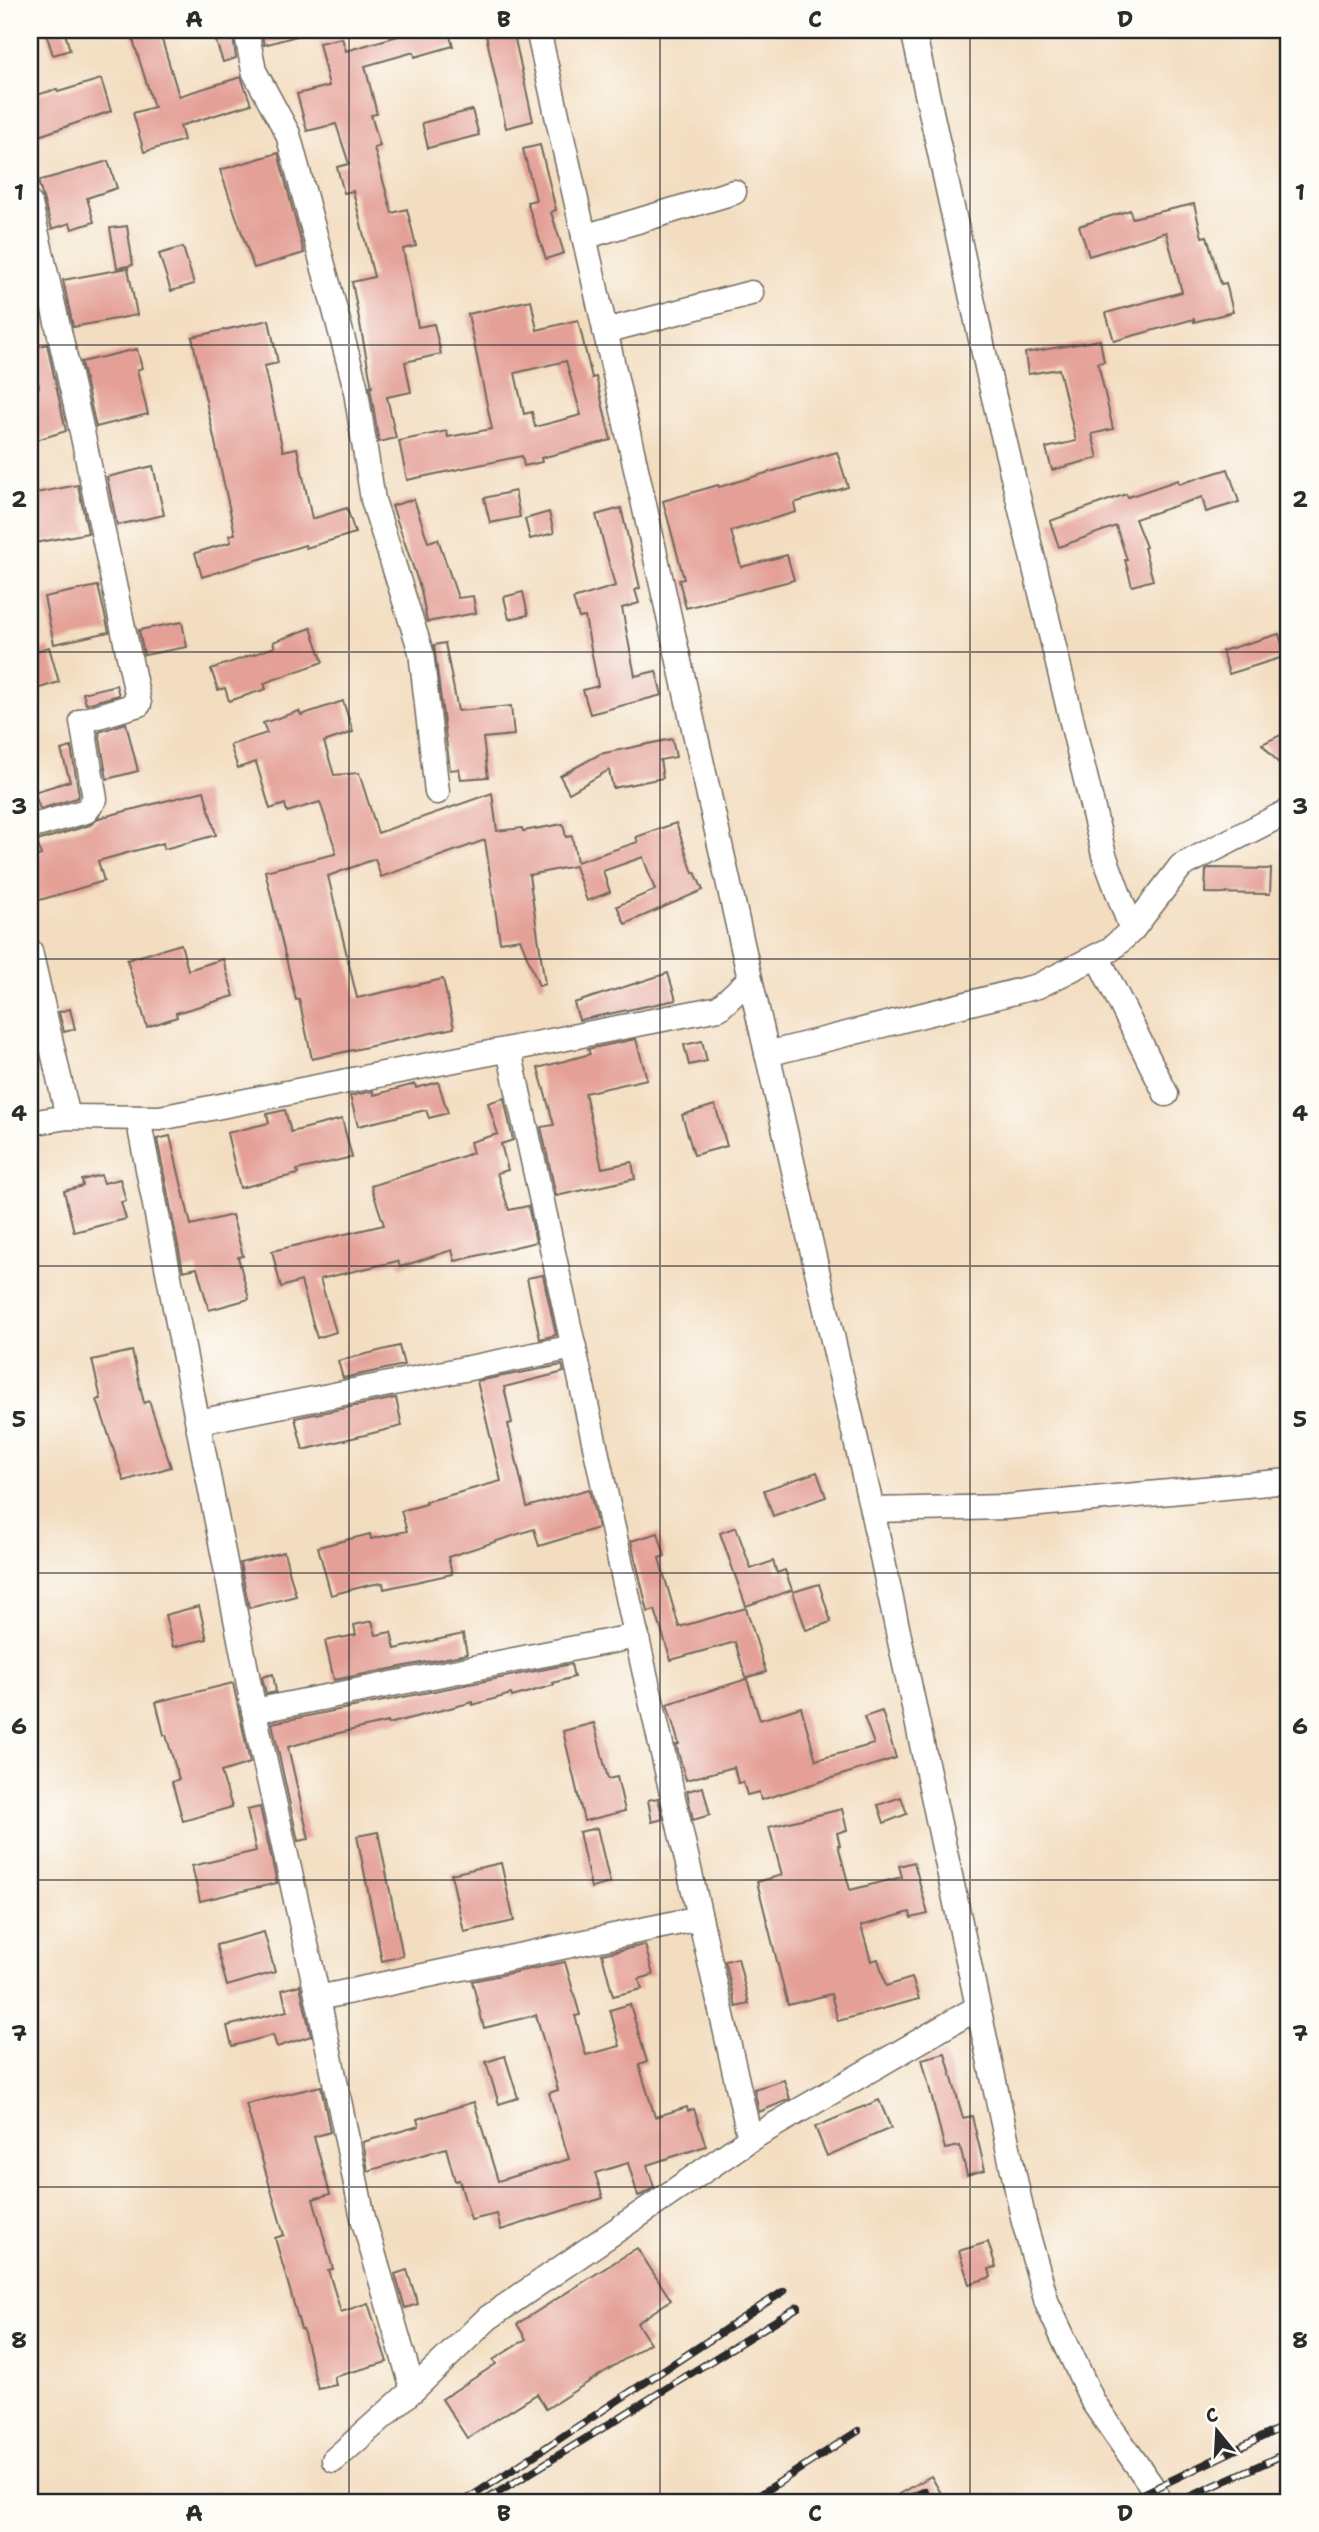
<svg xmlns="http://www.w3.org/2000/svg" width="1319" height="2532" viewBox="0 0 1319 2532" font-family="'Shantell Sans',sans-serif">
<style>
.building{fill:#e4a097;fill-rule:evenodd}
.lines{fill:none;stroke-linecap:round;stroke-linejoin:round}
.minor-casing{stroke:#71695f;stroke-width:27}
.minor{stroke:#fff;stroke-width:24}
.rail-casing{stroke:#2b2b2b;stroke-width:8}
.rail{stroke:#fdfcf7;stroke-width:5;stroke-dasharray:16;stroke-linecap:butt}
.grid{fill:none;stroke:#2b2b2b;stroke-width:2;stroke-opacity:0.55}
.neatline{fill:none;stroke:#2b2b2b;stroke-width:2.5}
.grid-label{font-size:23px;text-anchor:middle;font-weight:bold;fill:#2b2b2b}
</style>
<rect width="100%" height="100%" fill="#fdfcf7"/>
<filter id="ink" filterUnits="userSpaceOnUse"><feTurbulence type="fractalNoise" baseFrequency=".0143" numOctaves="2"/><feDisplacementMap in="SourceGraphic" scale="14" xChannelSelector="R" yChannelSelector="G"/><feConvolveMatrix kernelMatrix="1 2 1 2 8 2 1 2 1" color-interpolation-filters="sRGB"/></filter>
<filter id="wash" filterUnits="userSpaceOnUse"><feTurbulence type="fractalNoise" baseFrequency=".00686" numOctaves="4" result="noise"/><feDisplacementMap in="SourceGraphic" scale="28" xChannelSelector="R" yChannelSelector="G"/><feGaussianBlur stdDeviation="1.57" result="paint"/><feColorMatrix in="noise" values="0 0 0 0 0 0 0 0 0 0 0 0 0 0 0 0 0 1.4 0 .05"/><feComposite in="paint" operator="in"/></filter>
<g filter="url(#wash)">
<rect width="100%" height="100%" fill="#f3ddc0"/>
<g id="blocks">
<!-- building -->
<g class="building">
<polygon points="45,30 64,30 70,50 53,55"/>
<polygon points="130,30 159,30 179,96 241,77 251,104 180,126 184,140 144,152 133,113 154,107"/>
<polygon points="212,30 232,30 236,58 223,62"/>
<polygon points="261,30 299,30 300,35 264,45"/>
<polygon points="407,30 448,30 453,46 415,57 414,52 365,66 377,114 371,115 380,146 374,148 392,213 407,209 416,246 403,249 418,327 434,324 441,354 405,362 411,392 387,397 396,438 379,442 370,387 372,387 352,282 374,277 353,191 344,193 337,167 349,164 336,124 307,131 297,94 329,86 319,43 342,38 346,51 408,33"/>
<polygon points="485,30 513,30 533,121 506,128"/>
<polygon points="101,79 111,111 30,139 30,97 57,89 58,92"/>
<polygon points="472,110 479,135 428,148 422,123"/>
<polygon points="540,145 556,210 551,212 564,253 546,259 527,202 536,200 523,149"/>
<polygon points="278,153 304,253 254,268 220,170"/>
<polygon points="108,161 117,188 87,198 94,222 72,229 70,223 52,229 38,181"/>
<polygon points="1194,204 1202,237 1207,236 1221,284 1226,283 1233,312 1194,322 1194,319 1114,341 1106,313 1182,292 1166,232 1089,256 1079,226 1130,210 1132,218"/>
<polygon points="127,226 133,265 117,268 110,228"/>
<polygon points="183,247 194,284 171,291 159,254"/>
<polygon points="128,268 137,315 73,327 63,280"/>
<path d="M 531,300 L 537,330 L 578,320 L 592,378 L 596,377 L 611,440 L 541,458 L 542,462 L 524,466 L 522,456 L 407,480 L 399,441 L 447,431 L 448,437 L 492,429 L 468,314 ZM 566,361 L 581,415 L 535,427 L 532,412 L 524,414 L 515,373 Z"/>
<polygon points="269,320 278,363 264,366 283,451 297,448 312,519 347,508 355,533 306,548 305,545 202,577 195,553 231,542 229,535 235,534 192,337"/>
<polygon points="1100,340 1104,362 1098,363 1113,429 1092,434 1098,458 1052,470 1046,448 1076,441 1059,369 1028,374 1025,353"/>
<polygon points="47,344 66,431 30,442 30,389 39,387 30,349"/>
<polygon points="137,349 142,368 137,370 148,414 96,427 81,362"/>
<polygon points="837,452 848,487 794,503 796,512 731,531 741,567 787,555 794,580 686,608 679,580 684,579 663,501 718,485 719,487"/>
<polygon points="153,466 164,515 117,525 107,477"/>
<polygon points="1228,469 1239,502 1206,512 1202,497 1135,519 1146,547 1144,548 1153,580 1132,586 1125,560 1127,560 1116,526 1059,547 1050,521 1126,494 1128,497 1178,480 1179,484"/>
<polygon points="78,485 88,533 30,544 30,494"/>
<polygon points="515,491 520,517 490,523 484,498"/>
<polygon points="414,499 428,542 438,539 458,598 473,596 476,613 427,622 421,590 392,506"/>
<polygon points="621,508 640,588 635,590 639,603 622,608 635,676 656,671 662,695 590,714 583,690 598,686 585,617 579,618 573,599 615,586 596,515"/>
<polygon points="549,512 554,533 530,539 525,519"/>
<polygon points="98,586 109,632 54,644 44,597"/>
<polygon points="523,592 528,615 509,619 504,597"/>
<polygon points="182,622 187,647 144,655 139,630"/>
<polygon points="311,628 323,662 264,683 266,689 229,701 225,688 218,690 211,669 275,647 273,642"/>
<polygon points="1279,634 1286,656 1229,674 1222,651"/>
<polygon points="445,643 458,711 511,706 514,735 483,738 488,777 461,779 459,769 450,770 434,645"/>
<polygon points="49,647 59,682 30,691 30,653"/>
<polygon points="116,685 119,695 86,704 83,693"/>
<polygon points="343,701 353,732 324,742 334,775 359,773 378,833 492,793 497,831 522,828 523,831 563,824 566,837 572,836 577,862 638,842 636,837 676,823 693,873 695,872 703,890 625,924 617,906 655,890 643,857 603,871 610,892 587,901 575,866 529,875 545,984 539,986 520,939 500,942 485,840 381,877 375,859 328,876 357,998 443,979 454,1028 312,1059 299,999 296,1000 265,871 335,854 335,848 320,802 287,812 285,804 270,809 256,762 238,768 230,745 267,733 263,723 299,711 301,715"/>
<polygon points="126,723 138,771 107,779 99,732"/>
<polygon points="1289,731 1289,775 1262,744"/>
<polygon points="672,739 676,757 660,760 663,778 613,788 609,770 569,793 560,776 600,754"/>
<polygon points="71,747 79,795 77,798 40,809 34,792 70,781 61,750"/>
<polygon points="204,791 216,835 164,849 163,843 98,861 104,881 30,903 30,858 41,855 37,841 90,825 99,818"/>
<polygon points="1210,868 1271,869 1270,894 1205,893 1206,870"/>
<polygon points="181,944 188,970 223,959 234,996 176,1013 177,1017 147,1027 127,960"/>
<polygon points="668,973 676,1000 579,1020 574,1003"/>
<polygon points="70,1009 75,1029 64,1032 59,1012"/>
<polygon points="636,1039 647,1079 585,1093 602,1168 632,1162 635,1179 556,1196 541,1127 554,1125 538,1068 590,1054 588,1049"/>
<polygon points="702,1041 707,1061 689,1065 684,1045"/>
<polygon points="438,1082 448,1113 429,1118 426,1110 358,1126 350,1096 373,1091 374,1095 415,1084 416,1088"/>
<polygon points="504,1098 513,1140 501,1144 508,1170 497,1173 509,1210 528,1206 536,1242 455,1261 452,1250 400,1267 398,1261 320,1279 336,1332 317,1338 301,1281 281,1287 272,1251 384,1225 371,1186 473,1153 470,1142 498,1134 488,1103"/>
<polygon points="715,1105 727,1146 694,1155 682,1115"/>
<polygon points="285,1110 291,1132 342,1119 352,1157 297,1170 298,1174 240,1188 227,1133 269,1123 267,1114"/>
<polygon points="170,1136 191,1225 232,1215 243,1256 238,1257 249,1299 209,1310 197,1268 183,1271 157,1139"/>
<polygon points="101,1175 104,1183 120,1179 126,1201 121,1202 126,1219 74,1232 64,1191 83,1186 82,1180"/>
<polygon points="543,1275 556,1335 540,1339 527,1278"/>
<polygon points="399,1346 404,1365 343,1378 338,1361"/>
<polygon points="132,1351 144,1403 149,1401 171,1467 124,1481 97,1400 101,1399 92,1360"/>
<polygon points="562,1365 564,1372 504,1387 512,1423 508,1424 527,1507 589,1489 598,1528 539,1546 534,1529 448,1557 452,1574 384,1589 383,1583 369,1585 331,1595 318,1547 370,1534 371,1539 407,1531 401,1511 426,1504 425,1502 501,1481 477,1381"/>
<polygon points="396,1398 402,1426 303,1450 295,1418"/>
<polygon points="817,1472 826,1497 773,1516 764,1490"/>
<polygon points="736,1527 751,1569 773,1561 777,1573 785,1570 792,1590 746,1606 720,1533"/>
<polygon points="658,1533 665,1556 659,1558 679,1627 746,1608 766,1672 746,1678 735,1642 671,1660 655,1610 648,1612 631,1541"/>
<polygon points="284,1552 296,1596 249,1608 240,1563"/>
<polygon points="819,1584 831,1622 806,1630 793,1592"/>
<polygon points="199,1606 207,1639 173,1647 165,1615"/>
<polygon points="372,1621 376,1635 391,1632 395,1649 463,1634 467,1654 334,1680 325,1641 356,1635 354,1625"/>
<polygon points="571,1664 574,1677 553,1683 554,1685 512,1697 511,1694 473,1705 473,1702 388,1724 388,1722 339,1733 288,1747 309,1839 298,1841 272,1723"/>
<polygon points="273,1674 276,1692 266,1694 262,1677"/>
<polygon points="747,1679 760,1720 801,1707 816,1760 874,1744 864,1717 882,1711 896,1758 761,1800 759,1792 747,1795 743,1782 738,1783 734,1767 686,1780 676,1745 679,1744 667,1704"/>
<polygon points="233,1683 250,1763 221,1772 232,1807 183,1821 172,1782 179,1779 166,1735 164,1735 156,1702"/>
<polygon points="594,1723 608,1779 617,1777 625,1811 584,1821 563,1731"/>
<polygon points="703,1787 710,1815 693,1820 687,1791"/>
<polygon points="901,1797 907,1814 884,1823 878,1805"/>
<polygon points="658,1798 663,1819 652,1822 648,1800"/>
<polygon points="260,1807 277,1883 200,1901 192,1866 256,1851 247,1810"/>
<polygon points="842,1809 847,1830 837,1833 840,1845 838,1845 850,1890 902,1877 899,1866 914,1862 928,1914 911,1918 910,1912 861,1926 871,1961 878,1959 886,1986 912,1978 919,1999 838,2021 831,1994 788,2005 757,1882 782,1875 769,1827"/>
<polygon points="597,1828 610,1883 591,1888 579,1832"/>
<polygon points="378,1832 403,1956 382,1961 357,1836"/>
<polygon points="501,1863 514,1921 464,1932 451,1874"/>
<polygon points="264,1932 275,1972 227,1986 216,1945"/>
<polygon points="645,1945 653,1975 639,1979 642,1989 613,1996 602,1954"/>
<polygon points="738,1958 749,2004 736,2007 725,1961"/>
<polygon points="565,1962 580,2015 575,2016 586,2055 620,2046 610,2010 630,2004 647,2062 639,2065 655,2117 687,2107 688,2111 694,2109 706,2146 647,2165 654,2187 643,2194 638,2196 628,2163 595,2173 603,2198 501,2230 497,2214 471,2220 459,2180 455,2181 446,2148 368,2171 363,2142 419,2126 417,2119 474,2102 498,2181 569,2159 549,2093 558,2090 536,2015 484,2028 472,1981"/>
<polygon points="300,1985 311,2036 277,2047 273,2035 232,2046 227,2026 287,2011 282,1990"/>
<polygon points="945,2053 963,2118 972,2116 985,2170 967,2175 960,2146 945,2149 922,2059"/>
<polygon points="505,2056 518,2098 499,2104 486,2062"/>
<polygon points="784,2080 790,2099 759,2112 754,2089"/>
<polygon points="321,2086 330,2132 314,2137 330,2194 313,2199 333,2269 328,2270 341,2312 368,2303 387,2362 334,2377 336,2385 318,2389 303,2329 301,2329 275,2238 284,2235 246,2104"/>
<polygon points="879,2100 891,2128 827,2156 815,2127"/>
<polygon points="988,2242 996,2267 989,2269 991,2277 969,2284 959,2251"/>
<polygon points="637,2248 671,2300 637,2323 650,2343 546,2409 537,2394 467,2438 442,2399 496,2364 493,2360 526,2339 517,2324"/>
<polygon points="407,2270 418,2304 405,2308 395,2274"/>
<polygon points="931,2476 946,2502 886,2502"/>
</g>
</g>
</g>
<g filter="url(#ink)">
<use href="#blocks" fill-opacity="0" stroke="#71695f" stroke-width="2"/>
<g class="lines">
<defs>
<g id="minor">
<polyline points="246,30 254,71 288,134 355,385 373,500 421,652 437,792"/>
<polyline points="538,30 750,979 872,1510 1024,2222 1047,2303 1093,2402 1153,2488 1159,2502"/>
<polyline points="913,30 991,385 1104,855 1132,930"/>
<polyline points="30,204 82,432 139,704 82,721 95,799 86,811 30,827"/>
<polyline points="584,237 734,192"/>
<polyline points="605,331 751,293"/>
<polyline points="30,951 68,1117"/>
<polyline points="1097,956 1166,1094"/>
<polyline points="509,1050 634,1625 750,2139"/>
<polyline points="767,1054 1038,986 1111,949 1132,930 1181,866 1289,811"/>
<polyline points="138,1118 257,1726 318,1998 363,2218 413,2390"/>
<polyline points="30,1123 68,1117 160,1118 719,1008 750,979"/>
<polyline points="198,1422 574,1347"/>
<polyline points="872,1510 1007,1507 1289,1481"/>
<polyline points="254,1711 637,1636"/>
<polyline points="318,1998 700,1918"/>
<polyline points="334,2460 413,2390 488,2318 750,2139 977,2008"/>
</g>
</defs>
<!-- minor casing -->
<use href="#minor" class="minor-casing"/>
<!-- minor -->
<use href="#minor" class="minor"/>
<defs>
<g id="rail">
<polyline points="463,2502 784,2291"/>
<polyline points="483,2502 798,2307"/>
<polyline points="749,2502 858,2431"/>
<polyline points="905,2502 925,2491"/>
<polyline points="1126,2502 1289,2424"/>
<polyline points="1178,2502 1289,2452"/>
</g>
</defs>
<!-- rail casing -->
<use href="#rail" class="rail-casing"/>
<!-- rail -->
<use href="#rail" class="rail"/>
</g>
</g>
<!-- grid -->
<path class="grid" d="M 349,30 L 349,2502M 660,30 L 660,2502M 970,30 L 970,2502M 30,345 L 1289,345M 30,652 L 1289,652M 30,959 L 1289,959M 30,1266 L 1289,1266M 30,1573 L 1289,1573M 30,1880 L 1289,1880M 30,2187 L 1289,2187"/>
<!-- margin -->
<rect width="1319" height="2532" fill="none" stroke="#fdfcf7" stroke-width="77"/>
<!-- north arrow -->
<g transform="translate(1217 2431) rotate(342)" stroke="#fdfcf7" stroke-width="5" paint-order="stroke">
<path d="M0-5L12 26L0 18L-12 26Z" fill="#2b2b2b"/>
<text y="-10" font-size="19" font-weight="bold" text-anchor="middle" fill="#2b2b2b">С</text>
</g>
<rect x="38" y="38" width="1242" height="2456" class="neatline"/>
<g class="grid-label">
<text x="194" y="27">A</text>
<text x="504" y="27">B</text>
<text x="815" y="27">C</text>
<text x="1125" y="27">D</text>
<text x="19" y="200">1</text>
<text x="1300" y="200">1</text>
<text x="19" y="507">2</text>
<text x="1300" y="507">2</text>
<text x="19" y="814">3</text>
<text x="1300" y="814">3</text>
<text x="19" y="1121">4</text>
<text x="1300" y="1121">4</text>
<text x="19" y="1427">5</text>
<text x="1300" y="1427">5</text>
<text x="19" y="1734">6</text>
<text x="1300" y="1734">6</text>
<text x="19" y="2041">7</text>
<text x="1300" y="2041">7</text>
<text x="19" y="2348">8</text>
<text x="1300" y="2348">8</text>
<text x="194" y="2521">A</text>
<text x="504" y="2521">B</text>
<text x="815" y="2521">C</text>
<text x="1125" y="2521">D</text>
</g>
</svg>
